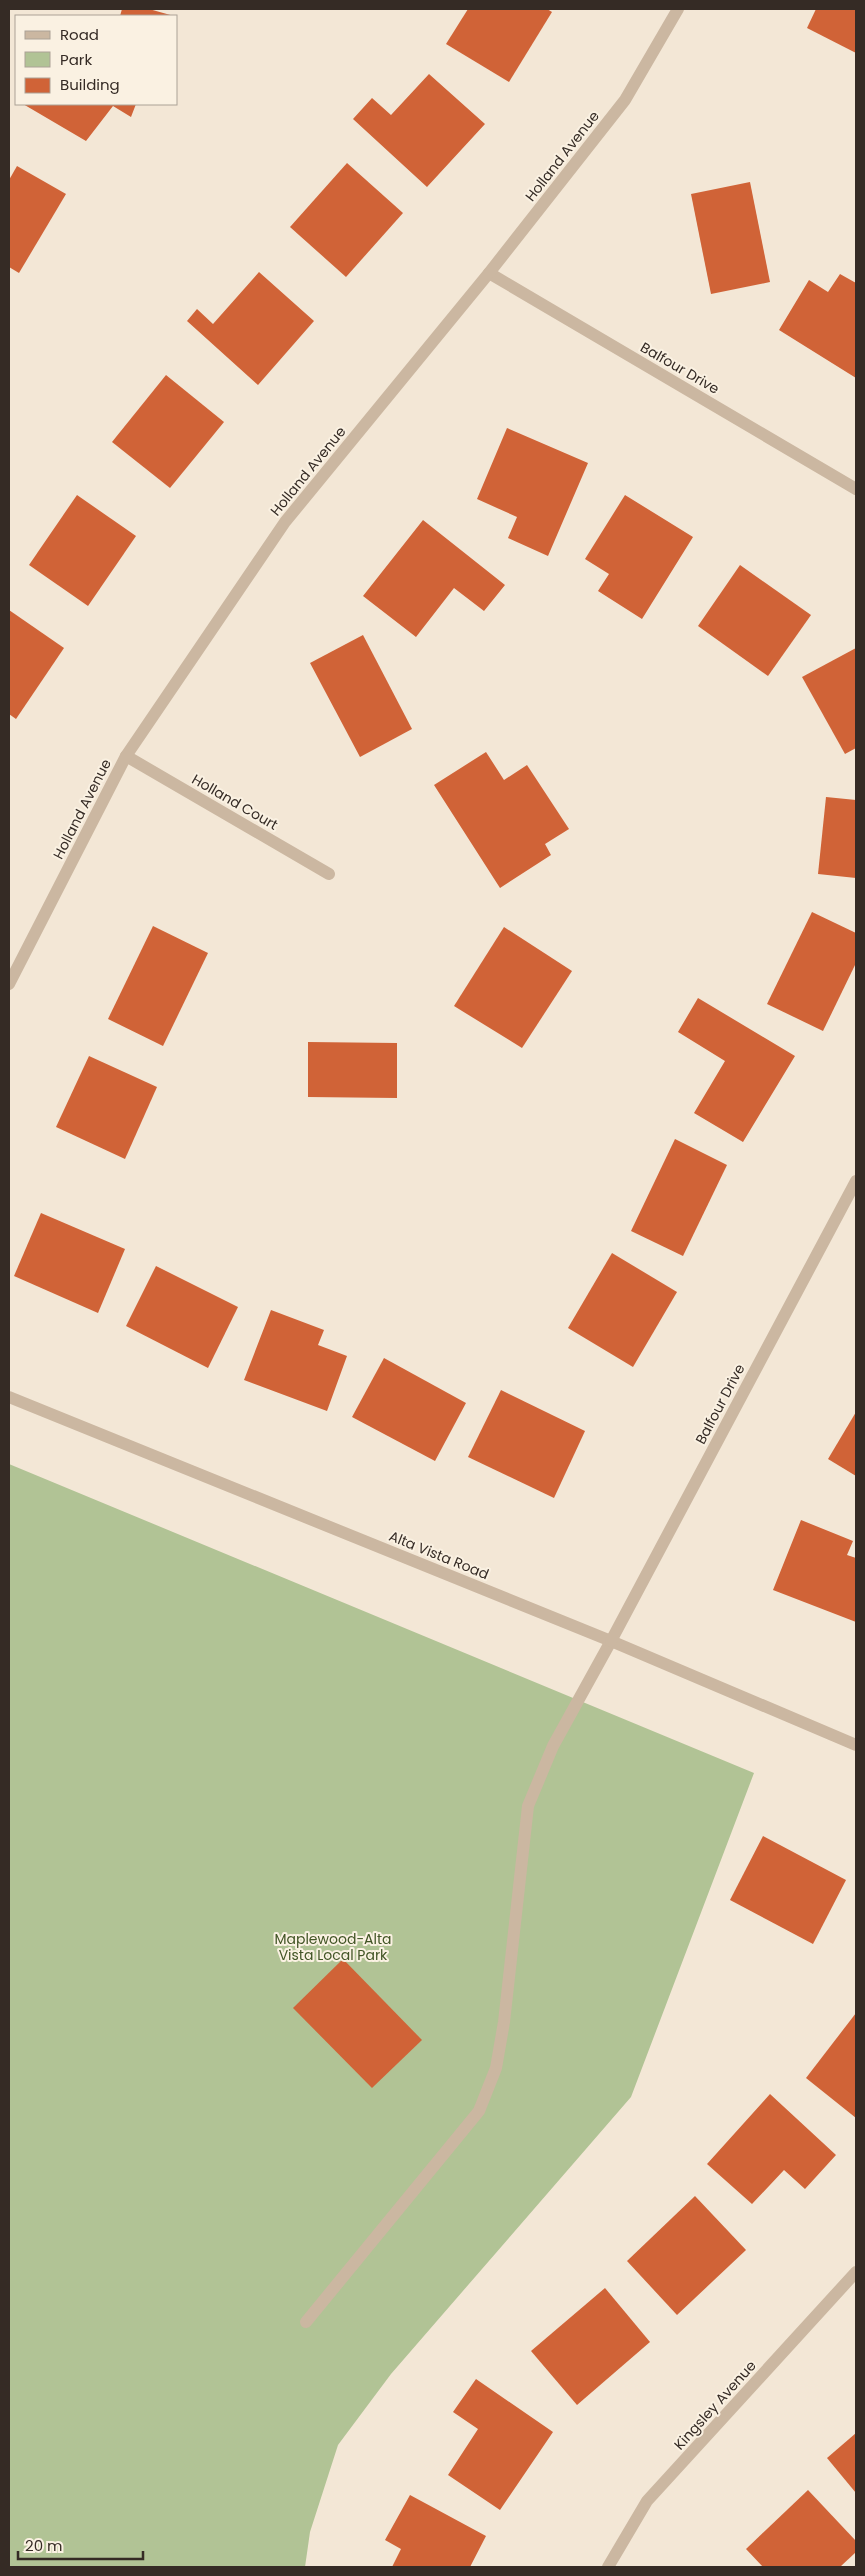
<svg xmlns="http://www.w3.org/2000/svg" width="865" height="2576" viewBox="0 0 865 2576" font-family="Poppins,sans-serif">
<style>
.green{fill:#b1c395}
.building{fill:#d06337}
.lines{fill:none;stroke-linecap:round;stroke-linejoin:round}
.service{stroke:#cbb7a1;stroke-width:12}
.minor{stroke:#cbb7a1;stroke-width:12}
.labels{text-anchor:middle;stroke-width:4;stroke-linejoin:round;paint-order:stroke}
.street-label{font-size:14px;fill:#352b25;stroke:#faf1e2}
.park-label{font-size:14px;fill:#425526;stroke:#faf1e2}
</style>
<rect width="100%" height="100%" fill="#f3e7d6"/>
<!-- green -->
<polygon class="green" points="9,1464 754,1773 631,2097 391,2374 338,2445 310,2532 305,2567 9,2567"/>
<!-- building -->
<g class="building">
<polygon points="122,9 149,9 174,16 120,16"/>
<polygon points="468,9 547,9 552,12 509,82 446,44"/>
<polygon points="816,9 856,9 856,53 807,28"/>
<polygon points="429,74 485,124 427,187 353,119 372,98 391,115"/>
<polygon points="23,104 136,104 131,117 113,106 86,141"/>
<polygon points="347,163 403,213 346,277 290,227"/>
<polygon points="17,166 66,194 19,273 9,267 9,180"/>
<polygon points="750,182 770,282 711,294 691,194"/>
<polygon points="259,272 314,321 258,385 187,321 197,309 213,324"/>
<polygon points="840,274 856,283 856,378 779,330 809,280 828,292"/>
<polygon points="166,375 224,422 170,488 112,442"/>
<polygon points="507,428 588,463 548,556 508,538 517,517 477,499"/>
<polygon points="77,495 136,536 88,606 29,565"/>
<polygon points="625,495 693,537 642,619 598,591 609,574 585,559"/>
<polygon points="423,520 505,585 484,611 454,588 416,637 363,596"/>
<polygon points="740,565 811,615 768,676 698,626"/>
<polygon points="9,610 64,648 16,719 9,714"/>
<polygon points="363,635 412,729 360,757 310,663"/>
<polygon points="856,648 856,748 845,754 802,677"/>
<polygon points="486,752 504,780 527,765 569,829 545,844 551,855 500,888 434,785"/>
<polygon points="826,797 856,800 856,878 818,874"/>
<polygon points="812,912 856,933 856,963 823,1031 767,1004"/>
<polygon points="153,926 208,953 163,1046 108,1019"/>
<polygon points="504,927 572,971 522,1048 454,1006"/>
<polygon points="698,998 795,1056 743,1142 694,1113 725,1061 678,1032"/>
<polygon points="308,1042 397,1043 397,1098 308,1097"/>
<polygon points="89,1056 157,1087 125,1159 56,1127"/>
<polygon points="675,1139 727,1165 683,1256 631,1231"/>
<polygon points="41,1213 125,1249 98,1313 14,1276"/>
<polygon points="612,1253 677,1292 633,1367 568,1328"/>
<polygon points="156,1266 238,1307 208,1368 126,1326"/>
<polygon points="271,1310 324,1330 318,1345 347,1356 327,1411 244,1380"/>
<polygon points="384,1358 466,1403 435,1461 352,1417"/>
<polygon points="501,1390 585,1431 554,1498 468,1457"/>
<polygon points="856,1412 856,1476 828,1459"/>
<polygon points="801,1520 853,1541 847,1555 856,1558 856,1622 773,1590"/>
<polygon points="763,1836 846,1880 813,1944 730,1900"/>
<polygon points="343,1959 422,2040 372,2088 293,2008"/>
<polygon points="856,2013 856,2118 806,2078"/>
<polygon points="770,2094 836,2155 805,2189 784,2170 752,2204 707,2164"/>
<polygon points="695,2196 746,2250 677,2315 627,2261"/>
<polygon points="605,2288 650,2342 577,2405 531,2351"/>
<polygon points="476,2379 553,2432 500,2510 448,2475 478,2429 453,2412"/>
<polygon points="856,2433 856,2493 827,2458"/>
<polygon points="808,2490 856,2541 856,2552 840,2567 763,2567 746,2549"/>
<polygon points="410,2495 486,2536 470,2567 392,2567 401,2549 385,2540"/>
</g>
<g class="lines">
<!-- service -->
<polyline class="service" points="306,2322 479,2111 496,2068 504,2022 528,1806 553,1746 611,1641"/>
<!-- minor -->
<g class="minor">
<polyline points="489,273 856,489"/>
<polyline points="126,756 329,874"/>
<polyline points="9,984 126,756 285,522 489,273 625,100 678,9"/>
<polyline points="9,1397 611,1641 856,1745"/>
<polyline points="611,1641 856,1181"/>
<polyline points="608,2567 647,2501 856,2272"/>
</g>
</g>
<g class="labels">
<!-- street labels -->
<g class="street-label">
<text transform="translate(562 156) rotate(-52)" y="5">Holland Avenue</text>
<text transform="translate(680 368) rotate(30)" y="5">Balfour Drive</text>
<text transform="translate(308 471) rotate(-51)" y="5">Holland Avenue</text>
<text transform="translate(235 802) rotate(30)" y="5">Holland Court</text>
<text transform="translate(82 809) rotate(-63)" y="5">Holland Avenue</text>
<text transform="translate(720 1404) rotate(-62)" y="5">Balfour Drive</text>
<text transform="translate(439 1555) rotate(22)" y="5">Alta Vista Road</text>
<text transform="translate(715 2405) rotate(-48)" y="5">Kingsley Avenue</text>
</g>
<!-- park labels -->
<g class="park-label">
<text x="333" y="1944">Maplewood-Alta<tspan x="333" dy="16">Vista Local Park</tspan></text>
</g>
</g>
<!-- border -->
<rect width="865" height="2576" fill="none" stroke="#352b25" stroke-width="20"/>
<!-- legend -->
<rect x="15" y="15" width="162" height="90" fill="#faf1e2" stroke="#aba296"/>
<rect x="25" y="31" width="25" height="8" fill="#cbb7a1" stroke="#aba296"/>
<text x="60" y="40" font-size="15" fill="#352b25">Road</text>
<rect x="25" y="52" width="25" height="15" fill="#b1c395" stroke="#aba296"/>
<text x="60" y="65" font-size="15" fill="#352b25">Park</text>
<rect x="25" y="78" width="25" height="15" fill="#d06337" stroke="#aba296"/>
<text x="60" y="90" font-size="15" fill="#352b25">Building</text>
<!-- scale -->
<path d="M18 2551v8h125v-8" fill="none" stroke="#352b25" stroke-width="2.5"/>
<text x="25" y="2551" font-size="15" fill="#352b25" stroke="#faf1e2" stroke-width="4" paint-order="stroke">20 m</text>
</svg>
